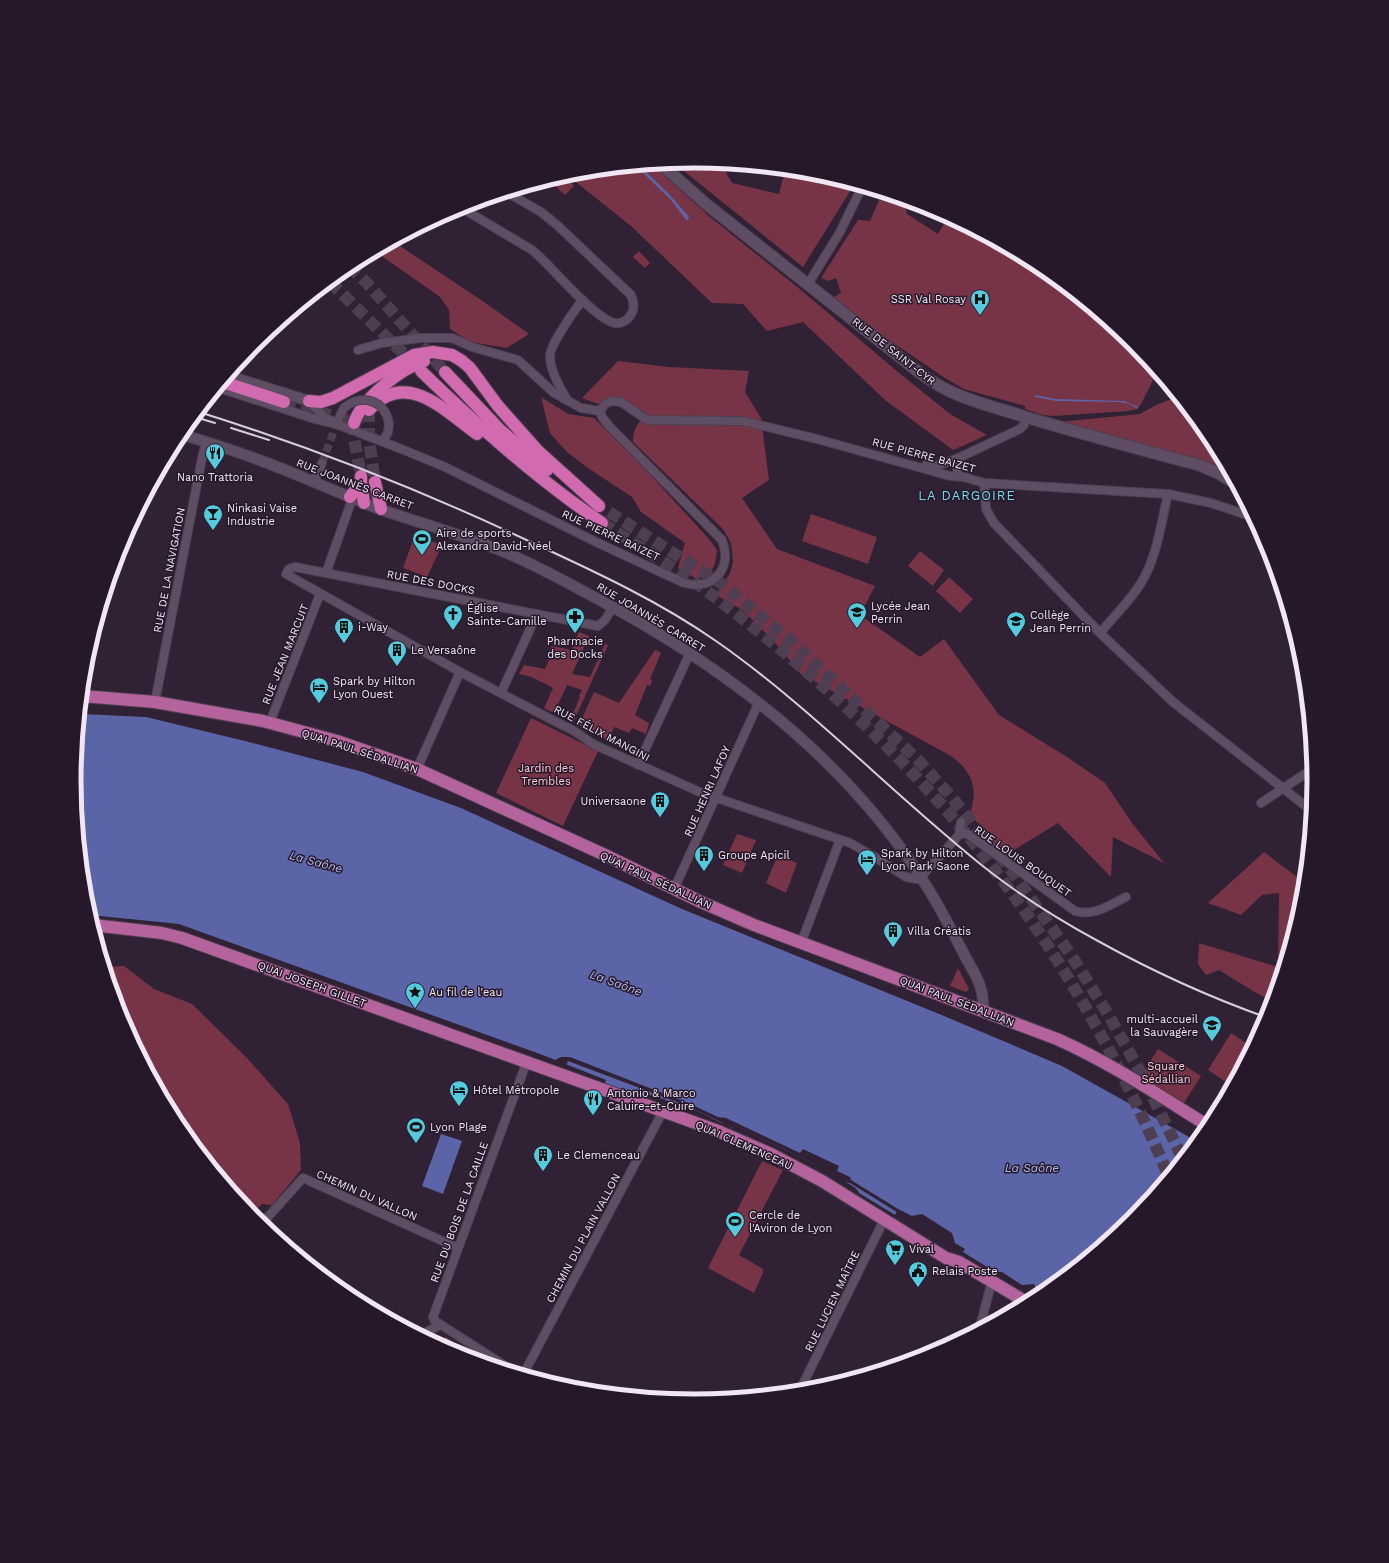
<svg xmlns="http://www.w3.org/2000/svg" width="1389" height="1563" viewBox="0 0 1389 1563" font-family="'Work Sans',sans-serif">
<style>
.green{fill:#783447}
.water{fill:#5b64a7}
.pier{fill:#302134}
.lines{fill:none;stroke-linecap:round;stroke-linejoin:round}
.minor-tunnel{stroke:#4d3f51;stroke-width:8;stroke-dasharray:8 4;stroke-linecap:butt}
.trunk-tunnel{stroke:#4d3f51;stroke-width:12;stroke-dasharray:12 6;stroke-linecap:butt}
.minor-casing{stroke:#4c3f4f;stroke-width:10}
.tertiary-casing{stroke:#4c3f4f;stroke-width:12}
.secondary-casing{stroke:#4c3f4f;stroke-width:13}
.primary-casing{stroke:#4c3f4f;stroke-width:14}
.trunk-casing{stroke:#4c3f4f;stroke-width:14}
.minor{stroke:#5f4e63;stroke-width:8}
.tertiary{stroke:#5f4e63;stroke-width:10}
.secondary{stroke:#5f4e63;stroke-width:11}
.primary{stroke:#b5639d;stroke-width:12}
.trunk{stroke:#d26ab0;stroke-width:12}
.rail{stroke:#d8cddb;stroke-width:2}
.minor-bridge-casing{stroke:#4c3f4f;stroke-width:10;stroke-linecap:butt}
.minor-bridge{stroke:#5f4e63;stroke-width:8}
.labels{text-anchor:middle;stroke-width:3;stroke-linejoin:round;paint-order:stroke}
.poi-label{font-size:11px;fill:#f1e7f4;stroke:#26182a;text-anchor:start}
.street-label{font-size:11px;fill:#f1e7f4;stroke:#26182a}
.park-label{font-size:11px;fill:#fbccd6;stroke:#26182a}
.water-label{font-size:12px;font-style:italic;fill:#b0bbf3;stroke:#26182a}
.quarter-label{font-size:13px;letter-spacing:1px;fill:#73dced;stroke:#26182a}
.rim{fill:none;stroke:#f1e7f4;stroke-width:5}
</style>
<rect width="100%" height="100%" fill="#302134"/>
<!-- green -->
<g class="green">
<polygon points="695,161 721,164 732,183 779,194 785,170 816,173 854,185 803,267 674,163"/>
<polygon points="653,165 710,217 801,290 898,372 950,414 987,435 953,450 885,400 803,322 767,331 743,304 712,303 631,226 567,175 574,173"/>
<polygon points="563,176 574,186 565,195 550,181"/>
<polygon points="882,193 903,199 907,214 938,234 948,217 1039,266 1133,343 1159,374 1153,380 1140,406 1137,409 1128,411 1053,416 1043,415 1025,409 1025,406 964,389 945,378 883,336 834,297 841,293 836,278 829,281 821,278 858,220 870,221"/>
<polygon points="394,242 484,302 529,334 507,348 470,342 450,329 449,310 440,297 376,252"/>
<polygon points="639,251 650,263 645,268 633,257"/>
<path d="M 618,361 L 669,367 L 749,371 L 745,392 L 761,418 L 769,480 L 742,498 L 777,549 L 875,586 L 860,615 L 920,657 L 944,639 L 999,715 L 1067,757 L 1105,783 L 1132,823 L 1164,863 L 1113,837 L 1111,877 L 1058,823 L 1004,856 L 974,833 L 981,825 L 969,816 C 979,790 973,772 951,756 L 801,674 L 779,647 L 744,611 L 716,595 L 730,573 L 733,562 L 731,543 L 723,529 L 633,442 C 633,428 637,425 645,415 C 625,400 623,391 598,404 L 582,398 Z"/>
<path d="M 541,397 L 568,414 L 594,418 L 644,468 L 709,539 L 717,550 C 715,568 714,571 697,579 L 678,568 L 685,543 L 641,512 L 632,497 L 585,466 L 566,451 L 550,433 Z"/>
<polygon points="1177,397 1211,437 1231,475 1211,463 1059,422 1140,414 1156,405"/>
<polygon points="811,514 877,537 868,564 802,541"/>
<polygon points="415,535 442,545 427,577 403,568"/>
<polygon points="920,551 944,570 933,586 908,566"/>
<polygon points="949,577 973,599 960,613 936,591"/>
<polygon points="579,632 589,636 572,674 590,677 605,644 608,645 573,723 570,721 580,697 579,696 582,690 567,685 554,713 544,708 553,688 532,677 519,674 524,665 545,669 553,651 550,650 552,646 571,650"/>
<polygon points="655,650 661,653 650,679 652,680 650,686 647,685 635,715 649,723 646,734 632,728 629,733 614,727 609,741 579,725 594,692 619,703"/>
<polygon points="531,718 598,751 563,826 496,793"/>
<polygon points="737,834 756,840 742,873 723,865"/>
<polygon points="1264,852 1305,883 1303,903 1273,1001 1258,994 1219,970 1206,975 1198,964 1199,943 1278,967 1279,893 1262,895 1241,915 1208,903"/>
<polygon points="778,855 797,863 786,893 766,883"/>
<polygon points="124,966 154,989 192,1004 246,1057 288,1104 300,1143 301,1170 272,1205 262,1204 252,1214 256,1221 222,1179 222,1170 202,1142 182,1127 178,1126 121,1019 106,967"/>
<polygon points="958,968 969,989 966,992 950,986"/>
<polygon points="1231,1033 1249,1045 1226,1082 1208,1070"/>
<polygon points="1158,1049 1201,1076 1184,1103 1141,1076"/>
<polygon points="762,1161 783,1170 739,1255 763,1269 763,1273 754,1293 708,1268"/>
<polygon points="446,1337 485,1363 457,1355 436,1343"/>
</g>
<!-- water -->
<g class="water">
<polygon points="640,166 669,194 689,217 687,221 671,200 637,167"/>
<polygon points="1035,395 1056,399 1124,401 1138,407 1137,409 1130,404 1119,402 1056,401 1035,397"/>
<path d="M 81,714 L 146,717 L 245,741 L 363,772 L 461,808 L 682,909 L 944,1016 L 1062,1066 L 1198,1142 L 1133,1220 L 1048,1290 L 1043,1288 L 1037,1292 L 1034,1284 L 1022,1285 L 1002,1272 L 995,1272 L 963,1252 L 965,1249 L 955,1243 L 952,1233 L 922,1214 L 912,1216 L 898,1209 L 895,1215 L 859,1193 C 857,1184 826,1174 815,1169 L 817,1165 L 734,1125 L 732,1128 L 697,1111 L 657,1097 L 638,1092 L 629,1092 L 605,1083 L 606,1080 L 540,1054 L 179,924 L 90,915 L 86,902 L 74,781 Z"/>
<polygon points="441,1134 462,1141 443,1194 422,1186"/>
</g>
<!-- pier -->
<polygon class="pier" points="561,1057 570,1057 688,1103 718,1117 726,1118 800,1153 803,1149 839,1166 837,1171 850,1177 851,1180 898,1209 897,1212 850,1183 842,1181 815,1169 817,1165 734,1125 732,1128 723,1124 723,1123 685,1105 568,1061 566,1066 553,1061"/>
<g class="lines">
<!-- minor-tunnel -->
<polyline class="minor-tunnel" points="322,463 338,420"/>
<!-- trunk-tunnel -->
<g class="trunk-tunnel">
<polyline points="349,266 367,283 445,372"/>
<polyline points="330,282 415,365"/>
<polyline points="284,402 350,421 358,419 363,415"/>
<polyline points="369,410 369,440 375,482"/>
<polyline points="354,423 354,439 361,476"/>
<polyline points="609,512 722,584 790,640 917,759 948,793 1008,866 1073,958 1108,1014 1141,1073 1183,1159"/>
<path d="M 602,523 C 641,548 683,572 720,601 C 823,680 922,772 1000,877 C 1069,969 1124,1070 1169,1177"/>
</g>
<defs>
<g id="minor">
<path d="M 460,207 L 532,250 C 551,265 594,319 615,323 C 620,324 627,321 630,316 C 635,309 634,303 631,295 L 557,225 L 541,212 L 508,193"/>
<polyline points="808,284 840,232 862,187"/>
<polyline points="358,350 382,343 420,338 452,338 472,347 518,360 554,393 581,408 600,411"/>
<path d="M 219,388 L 315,419 L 339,425 L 399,448 L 445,467 L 596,542 L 684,583 C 714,591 733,568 722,540 L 609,426 L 602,417 L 600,411"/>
<path d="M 567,400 C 560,387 550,371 550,356 C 550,345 575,309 583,300"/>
<polyline points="309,401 324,417 332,421"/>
<polyline points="600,411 605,404 612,401 621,402 647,420 743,421 817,439 950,476 964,477 984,483 1168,494 1211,503 1253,517"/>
<polyline points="338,420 344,408"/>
<polyline points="383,441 388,432 389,424"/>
<polyline points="956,459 958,476"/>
<polyline points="926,465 933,467 956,459 1020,429 1024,425 1026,417"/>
<polyline points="314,482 322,463"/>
<polyline points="984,483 986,509 994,523 1100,633 1173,702 1312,811"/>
<polyline points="326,573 349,508 351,502 350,497"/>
<path d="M 613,607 L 605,620 L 598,626 L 295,567 L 289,569 L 286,574 L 460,672 L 564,726 C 576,730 584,739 595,745 L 702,793 L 850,843 L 873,856 L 906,877 L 916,879 L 921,877 L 959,835 L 964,833 L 969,835 L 1075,911 C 1094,917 1109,905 1126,897"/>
<path d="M 1100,633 C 1116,614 1136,595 1147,572 C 1158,548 1162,520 1168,494"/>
<polyline points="501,693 537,614"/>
<polyline points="155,702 202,458 206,442"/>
<polyline points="270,722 320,594"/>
<polyline points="638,765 690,653"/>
<polyline points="417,769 460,672"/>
<polyline points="1261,803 1314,768"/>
<polyline points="959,835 961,822"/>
<polyline points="674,889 759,702"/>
<polyline points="801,943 840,840"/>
<polyline points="258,1222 266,1219 303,1178 458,1248"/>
<polyline points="979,1330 992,1281"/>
<polyline points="421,1335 440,1325"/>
<polyline points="515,1372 435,1321 433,1317 527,1061"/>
<polyline points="523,1375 663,1111"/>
<polyline points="799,1392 884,1220"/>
</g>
<g id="tertiary">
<polyline points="229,376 309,401"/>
<path d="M 180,434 C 207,442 233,450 259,460 C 298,474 336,492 374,507 C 416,522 460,534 502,551 C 534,564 564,581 594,597 C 728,668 853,763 932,895 C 944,915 955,937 966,958 C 971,967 977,976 980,986 C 983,994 983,1003 984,1011"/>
</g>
<path id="secondary" d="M 661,164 L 706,204 L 920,373 C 954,399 989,405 1029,418 C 1086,435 1143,450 1199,465 L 1218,473 L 1236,484"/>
<g id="primary">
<path d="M 82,696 L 155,702 L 263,721 L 337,741 L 363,750 L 417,769 L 605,855 L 701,902 L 754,925 L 1057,1039 C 1111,1063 1160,1096 1210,1127"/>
<polyline points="93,925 162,933 182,938 718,1131 771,1154 822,1181 938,1253 946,1258 959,1262 1028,1303"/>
</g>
<g id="trunk">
<path d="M 421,371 C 478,426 536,478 602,523"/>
<polyline points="445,372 499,429 547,470"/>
<polyline points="223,382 284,402"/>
<polyline points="309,401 321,402 333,398 414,355 433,352 452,355 462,361 470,368 498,406 538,451 599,506"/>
<path d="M 369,410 C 406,368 445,411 477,434"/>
<path d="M 354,423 C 362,399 400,369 424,361"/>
<polyline points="361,482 364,503"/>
<polyline points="375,482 381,509"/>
<polyline points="350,497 361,482 361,476"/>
</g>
</defs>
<!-- minor casing -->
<use href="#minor" class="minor-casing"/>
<!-- tertiary casing -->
<use href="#tertiary" class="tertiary-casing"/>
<!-- secondary casing -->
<use href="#secondary" class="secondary-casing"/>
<!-- primary casing -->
<use href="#primary" class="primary-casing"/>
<!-- trunk casing -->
<use href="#trunk" class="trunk-casing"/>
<!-- minor -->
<use href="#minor" class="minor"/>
<!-- tertiary -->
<use href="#tertiary" class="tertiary"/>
<!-- secondary -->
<use href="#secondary" class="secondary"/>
<!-- primary -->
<use href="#primary" class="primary"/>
<!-- trunk -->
<use href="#trunk" class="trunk"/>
<!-- rail -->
<g class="rail">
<path d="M 199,412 C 314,448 426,492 535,544 C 598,573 660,602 716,641 C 815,710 898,800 993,874 C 1026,899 1061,921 1098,941 C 1152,971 1209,997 1268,1018"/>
<polyline points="195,417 215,423"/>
<polyline points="231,428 269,440"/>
</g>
<defs>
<path id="minor-bridge" d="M 344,408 C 362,392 386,401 389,424"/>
</defs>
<!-- minor-bridge casing -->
<use href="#minor-bridge" class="minor-bridge-casing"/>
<!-- minor-bridge -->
<use href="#minor-bridge" class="minor-bridge"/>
</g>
<!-- icons -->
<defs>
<symbol id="hospital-pin" viewBox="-11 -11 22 30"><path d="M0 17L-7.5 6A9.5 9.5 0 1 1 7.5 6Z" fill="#54cadd" stroke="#26182a"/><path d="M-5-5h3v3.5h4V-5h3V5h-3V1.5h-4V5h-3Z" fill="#111"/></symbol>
<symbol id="restaurant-pin" viewBox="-11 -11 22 30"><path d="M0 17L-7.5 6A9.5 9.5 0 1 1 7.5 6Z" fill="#54cadd" stroke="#26182a"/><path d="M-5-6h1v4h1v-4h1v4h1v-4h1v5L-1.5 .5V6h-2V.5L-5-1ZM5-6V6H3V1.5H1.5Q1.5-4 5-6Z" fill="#111"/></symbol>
<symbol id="bar-pin" viewBox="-11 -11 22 30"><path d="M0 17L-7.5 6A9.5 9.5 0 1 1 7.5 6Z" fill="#54cadd" stroke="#26182a"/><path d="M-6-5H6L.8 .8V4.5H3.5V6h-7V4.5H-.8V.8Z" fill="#111"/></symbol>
<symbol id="stadium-pin" viewBox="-11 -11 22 30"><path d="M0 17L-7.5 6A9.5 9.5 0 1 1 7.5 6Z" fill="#54cadd" stroke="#26182a"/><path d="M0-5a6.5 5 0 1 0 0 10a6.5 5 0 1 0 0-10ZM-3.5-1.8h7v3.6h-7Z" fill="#111"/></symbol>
<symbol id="school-pin" viewBox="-11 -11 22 30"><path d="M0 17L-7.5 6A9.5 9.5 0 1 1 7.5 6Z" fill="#54cadd" stroke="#26182a"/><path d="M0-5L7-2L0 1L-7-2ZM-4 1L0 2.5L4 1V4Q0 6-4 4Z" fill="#111"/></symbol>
<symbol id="church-pin" viewBox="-11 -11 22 30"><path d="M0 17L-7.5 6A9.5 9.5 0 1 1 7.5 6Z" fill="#54cadd" stroke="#26182a"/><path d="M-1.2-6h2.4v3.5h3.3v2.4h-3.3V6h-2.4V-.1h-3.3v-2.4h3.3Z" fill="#111"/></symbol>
<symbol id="pharmacy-pin" viewBox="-11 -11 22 30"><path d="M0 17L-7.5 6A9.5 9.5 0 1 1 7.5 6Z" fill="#54cadd" stroke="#26182a"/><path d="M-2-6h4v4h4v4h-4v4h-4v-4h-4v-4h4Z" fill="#111"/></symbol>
<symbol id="building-pin" viewBox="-11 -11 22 30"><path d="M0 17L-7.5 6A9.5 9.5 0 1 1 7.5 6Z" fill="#54cadd" stroke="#26182a"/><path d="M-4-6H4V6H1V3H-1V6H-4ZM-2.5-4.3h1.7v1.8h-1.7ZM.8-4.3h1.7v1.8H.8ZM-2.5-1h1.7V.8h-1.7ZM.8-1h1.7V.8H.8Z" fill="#111"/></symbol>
<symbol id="hotel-pin" viewBox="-11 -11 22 30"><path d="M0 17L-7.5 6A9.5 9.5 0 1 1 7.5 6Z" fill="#54cadd" stroke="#26182a"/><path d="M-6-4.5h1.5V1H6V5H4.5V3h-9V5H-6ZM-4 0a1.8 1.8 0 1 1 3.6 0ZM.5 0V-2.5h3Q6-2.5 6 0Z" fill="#111"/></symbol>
<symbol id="sight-pin" viewBox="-11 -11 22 30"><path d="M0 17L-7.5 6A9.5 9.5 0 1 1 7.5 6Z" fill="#54cadd" stroke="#26182a"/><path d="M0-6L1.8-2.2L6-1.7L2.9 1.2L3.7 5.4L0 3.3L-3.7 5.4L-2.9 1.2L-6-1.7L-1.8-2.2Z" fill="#111"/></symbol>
<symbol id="supermarket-pin" viewBox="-11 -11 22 30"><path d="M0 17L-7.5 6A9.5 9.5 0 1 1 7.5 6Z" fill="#54cadd" stroke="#26182a"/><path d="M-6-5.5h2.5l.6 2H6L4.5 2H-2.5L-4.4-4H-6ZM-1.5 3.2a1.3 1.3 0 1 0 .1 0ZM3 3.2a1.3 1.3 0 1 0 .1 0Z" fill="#111"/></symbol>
<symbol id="civic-pin" viewBox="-11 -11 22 30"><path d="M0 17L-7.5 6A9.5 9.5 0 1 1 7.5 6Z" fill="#54cadd" stroke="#26182a"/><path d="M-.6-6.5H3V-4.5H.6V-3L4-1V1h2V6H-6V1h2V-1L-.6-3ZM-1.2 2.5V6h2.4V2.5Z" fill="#111"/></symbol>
</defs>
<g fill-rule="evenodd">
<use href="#hospital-pin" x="969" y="288" width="22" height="30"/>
<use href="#restaurant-pin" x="204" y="442" width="22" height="30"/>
<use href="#bar-pin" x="202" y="503" width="22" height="30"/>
<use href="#stadium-pin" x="411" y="528" width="22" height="30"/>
<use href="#school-pin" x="846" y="601" width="22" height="30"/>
<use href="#church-pin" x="442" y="603" width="22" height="30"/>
<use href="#pharmacy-pin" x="564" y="606" width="22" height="30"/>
<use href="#school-pin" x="1005" y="610" width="22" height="30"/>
<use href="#building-pin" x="333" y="616" width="22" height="30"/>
<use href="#building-pin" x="386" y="639" width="22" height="30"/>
<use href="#hotel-pin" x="308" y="676" width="22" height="30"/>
<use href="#building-pin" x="649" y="790" width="22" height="30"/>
<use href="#building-pin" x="693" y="844" width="22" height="30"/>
<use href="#hotel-pin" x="856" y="848" width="22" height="30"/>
<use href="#building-pin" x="882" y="920" width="22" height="30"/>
<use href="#sight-pin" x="404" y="981" width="22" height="30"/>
<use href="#school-pin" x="1201" y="1014" width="22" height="30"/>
<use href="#hotel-pin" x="448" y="1079" width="22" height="30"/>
<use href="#restaurant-pin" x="582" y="1088" width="22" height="30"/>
<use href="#stadium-pin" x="405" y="1116" width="22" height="30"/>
<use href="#building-pin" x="532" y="1144" width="22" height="30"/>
<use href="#stadium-pin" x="724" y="1210" width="22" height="30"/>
<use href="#supermarket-pin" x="884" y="1238" width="22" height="30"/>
<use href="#civic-pin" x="907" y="1260" width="22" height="30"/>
</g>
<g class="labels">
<!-- poi labels -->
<g class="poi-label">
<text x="966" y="303" text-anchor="end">SSR Val Rosay</text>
<text x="215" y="481" text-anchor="middle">Nano Trattoria</text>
<text x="227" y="512">Ninkasi Vaise<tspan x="227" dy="13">Industrie</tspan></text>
<text x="436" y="537">Aire de sports<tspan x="436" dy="13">Alexandra David-Néel</tspan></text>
<text x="871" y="610">Lycée Jean<tspan x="871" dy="13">Perrin</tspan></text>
<text x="467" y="612">Église<tspan x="467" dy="13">Sainte-Camille</tspan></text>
<text x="1030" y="619">Collège<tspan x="1030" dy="13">Jean Perrin</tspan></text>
<text x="358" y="631">i-Way</text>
<text x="575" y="645" text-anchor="middle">Pharmacie<tspan x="575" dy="13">des Docks</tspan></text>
<text x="411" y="654">Le Versaône</text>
<text x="333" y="685">Spark by Hilton<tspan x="333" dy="13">Lyon Ouest</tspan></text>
<text x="646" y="805" text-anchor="end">Universaone</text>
<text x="881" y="857">Spark by Hilton<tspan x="881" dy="13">Lyon Park Saone</tspan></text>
<text x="718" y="859">Groupe Apicil</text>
<text x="907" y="935">Villa Créatis</text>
<text x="429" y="996">Au fil de l'eau</text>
<text x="1198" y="1023" text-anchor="end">multi-accueil<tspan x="1198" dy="13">la Sauvagère</tspan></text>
<text x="473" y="1094">Hôtel Métropole</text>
<text x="607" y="1097">Antonio &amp; Marco<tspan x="607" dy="13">Caluire-et-Cuire</tspan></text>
<text x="430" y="1131">Lyon Plage</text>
<text x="557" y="1159">Le Clemenceau</text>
<text x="749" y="1219">Cercle de<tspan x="749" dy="13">l'Aviron de Lyon</tspan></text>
<text x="909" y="1253">Vival</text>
<text x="932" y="1275">Relais Poste</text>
</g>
<!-- street labels -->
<g class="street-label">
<text transform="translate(894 351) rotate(38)" y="4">RUE DE SAINT-CYR</text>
<text transform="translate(924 455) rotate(15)" y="4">RUE PIERRE BAIZET</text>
<text transform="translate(355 484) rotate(21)" y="4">RUE JOANNÈS CARRET</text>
<text transform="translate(611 535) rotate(25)" y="4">RUE PIERRE BAIZET</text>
<text transform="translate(169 570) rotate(-79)" y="4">RUE DE LA NAVIGATION</text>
<text transform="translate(431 582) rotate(11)" y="4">RUE DES DOCKS</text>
<text transform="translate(651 617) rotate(31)" y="4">RUE JOANNÈS CARRET</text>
<text transform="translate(285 654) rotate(-68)" y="4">RUE JEAN MARCUIT</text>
<text transform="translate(602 733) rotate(28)" y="4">RUE FÉLIX MANGINI</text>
<text transform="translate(360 751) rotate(18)" y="4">QUAI PAUL SÉDALLIAN</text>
<text transform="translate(707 791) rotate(-66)" y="4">RUE HENRI LAFOY</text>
<text transform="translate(1023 861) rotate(35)" y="4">RUE LOUIS BOUQUET</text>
<text transform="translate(656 880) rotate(25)" y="4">QUAI PAUL SÉDALLIAN</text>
<text transform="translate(312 984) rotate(20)" y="4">QUAI JOSEPH GILLET</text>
<text transform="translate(957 1001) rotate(21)" y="4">QUAI PAUL SÉDALLIAN</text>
<text transform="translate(744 1145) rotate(24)" y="4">QUAI CLEMENCEAU</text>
<text transform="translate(367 1195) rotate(24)" y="4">CHEMIN DU VALLON</text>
<text transform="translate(459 1212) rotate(-70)" y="4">RUE DU BOIS DE LA CAILLE</text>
<text transform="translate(583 1238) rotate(-62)" y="4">CHEMIN DU PLAIN VALLON</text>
<text transform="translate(832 1301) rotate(-64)" y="4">RUE LUCIEN MAÎTRE</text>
</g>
<!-- park labels -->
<g class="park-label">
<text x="546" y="772">Jardin des<tspan x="546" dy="13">Trembles</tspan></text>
<text x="1166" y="1070">Square<tspan x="1166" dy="13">Sédallian</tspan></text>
</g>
<!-- water labels -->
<g class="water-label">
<text transform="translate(316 862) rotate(15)" y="4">La Saône</text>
<text transform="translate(616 983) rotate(20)" y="4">La Saône</text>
<text x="1032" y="1172">La Saône</text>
</g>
<!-- quarter labels -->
<g class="quarter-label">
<text x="967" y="500">LA DARGOIRE</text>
</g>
</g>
<!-- crop -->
<path d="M0 0H1389V1563H0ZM81 781a613 613 0 1 1 1226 0a613 613 0 1 1-1226 0Z" fill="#26182a" fill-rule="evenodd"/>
<path class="rim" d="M81 781a613 613 0 1 1 1226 0a613 613 0 1 1-1226 0Z"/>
</svg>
